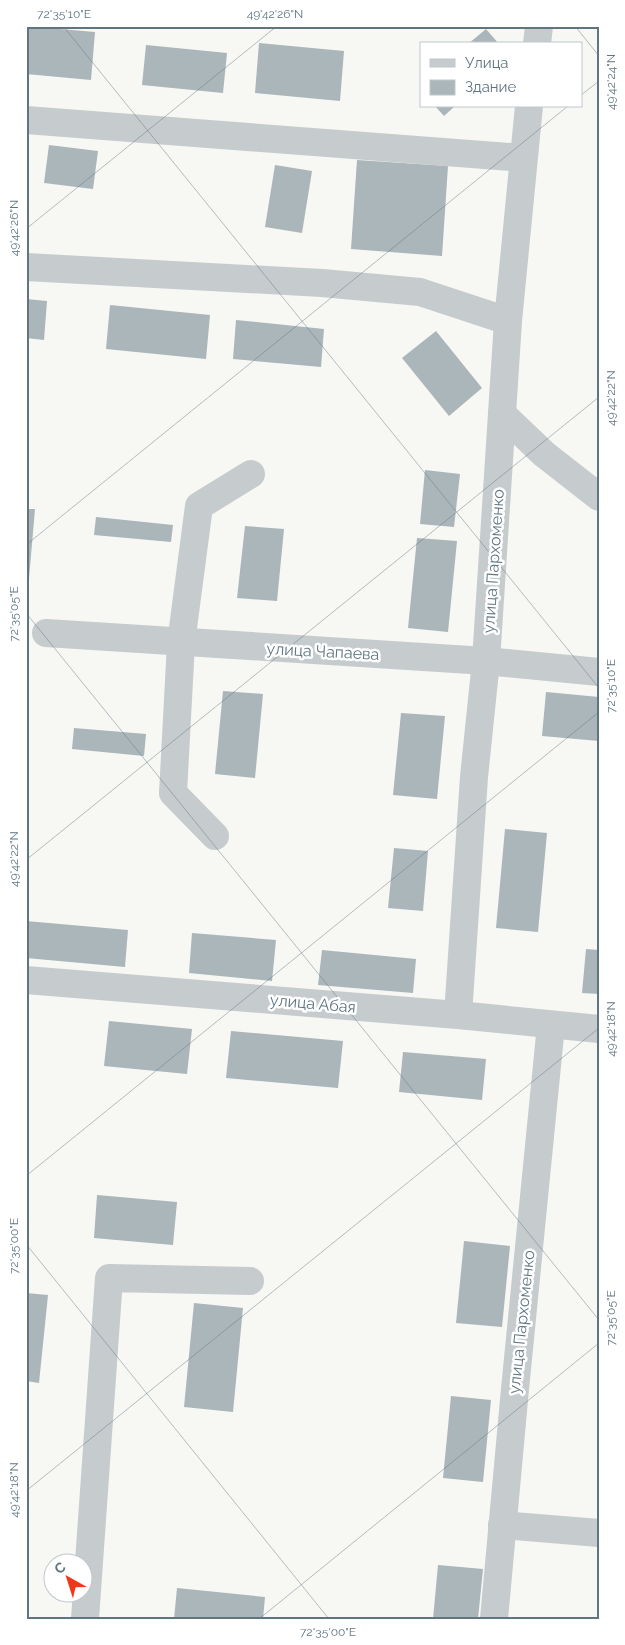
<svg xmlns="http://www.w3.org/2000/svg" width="625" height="1645" viewBox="0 0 625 1645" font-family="Raleway,sans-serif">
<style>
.building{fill:#aab6b9}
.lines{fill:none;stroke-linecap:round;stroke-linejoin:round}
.minor{stroke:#c6cbcd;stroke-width:28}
.ticks{fill:none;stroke:#5f7681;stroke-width:1;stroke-opacity:0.45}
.labels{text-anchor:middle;stroke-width:5;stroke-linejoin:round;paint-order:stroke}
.street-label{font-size:16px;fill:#5f7681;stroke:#fff}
.neatline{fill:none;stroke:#5f7681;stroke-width:2}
.ticks-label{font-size:12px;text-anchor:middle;fill:#5f7681}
</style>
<rect width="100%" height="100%" fill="#f7f7f4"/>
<!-- building -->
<g class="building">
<polygon points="26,26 95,32 91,80 26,74"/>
<polygon points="486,29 499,44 468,44"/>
<polygon points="259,43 344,51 340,101 255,93"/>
<polygon points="146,45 227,53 223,93 142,85"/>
<polygon points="435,106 455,106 444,116"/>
<polygon points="49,145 98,151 93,189 44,183"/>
<polygon points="357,160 448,166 442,256 351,249"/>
<polygon points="275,165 312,171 302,233 265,227"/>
<polygon points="26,299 47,301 44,340 26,338"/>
<polygon points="110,305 210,315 206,359 106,349"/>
<polygon points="236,320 324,329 321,367 233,359"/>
<polygon points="436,331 482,388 449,416 402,358"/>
<polygon points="425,470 460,474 454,527 420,524"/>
<polygon points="26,509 35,509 28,590 26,590"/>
<polygon points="96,517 173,525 171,542 94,535"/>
<polygon points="245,526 284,529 277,601 237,598"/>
<polygon points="417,538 457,541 448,632 408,628"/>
<polygon points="223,691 263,694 255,778 215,774"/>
<polygon points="546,692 599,697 599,741 542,736"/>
<polygon points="401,713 445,716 437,799 393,795"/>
<polygon points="74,728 146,734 144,756 72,749"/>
<polygon points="505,829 547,833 538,932 496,928"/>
<polygon points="394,848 428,851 423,911 388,908"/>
<polygon points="26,921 128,930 125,967 26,958"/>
<polygon points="192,933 276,940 272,981 189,973"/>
<polygon points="586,949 599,950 599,994 582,993"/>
<polygon points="322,950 416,959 413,993 318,985"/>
<polygon points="109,1021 192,1029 187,1074 104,1066"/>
<polygon points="231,1031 343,1041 338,1088 226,1078"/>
<polygon points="403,1052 486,1059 482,1100 399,1092"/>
<polygon points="97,1195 177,1202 173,1245 94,1238"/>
<polygon points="464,1241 510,1246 502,1327 456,1323"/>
<polygon points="26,1293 48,1295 39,1383 26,1381"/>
<polygon points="194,1303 243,1308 233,1412 184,1407"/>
<polygon points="451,1396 491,1400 483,1482 443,1478"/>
<polygon points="438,1565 483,1569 478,1619 433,1619"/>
<polygon points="177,1588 265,1597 263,1619 174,1619"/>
</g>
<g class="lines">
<!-- minor -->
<g class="minor">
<polyline points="537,44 539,26"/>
<polyline points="26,120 523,158"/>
<polyline points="26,267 322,283 420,292 508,321"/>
<polyline points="502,414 544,454 599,497"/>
<polyline points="46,633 486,661 599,672"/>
<polyline points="215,836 173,793 181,643 199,506 251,474"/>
<polyline points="26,980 458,1015 599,1029"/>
<polyline points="458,1015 474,777 486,661 508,321 529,106"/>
<polyline points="502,1525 599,1533"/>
<polyline points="85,1619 109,1278 250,1281"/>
<polyline points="494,1619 515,1389 551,1025"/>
</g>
</g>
<!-- ticks -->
<path class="ticks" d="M 63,26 L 599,688M 575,26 L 599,56M 581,95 L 599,81M 26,229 L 277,26M 26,545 L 568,106M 26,613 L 599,1320M 26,860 L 599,397M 26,1176 L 599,712M 26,1244 L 329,1619M 26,1491 L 599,1028M 259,1619 L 599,1343"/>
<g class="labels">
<!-- street labels -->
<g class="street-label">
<text transform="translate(493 561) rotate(-86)" y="6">улица Пархоменко</text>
<text transform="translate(323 651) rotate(3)" y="6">улица Чапаева</text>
<text transform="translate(313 1003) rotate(5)" y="6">улица Абая</text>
<text transform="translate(521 1322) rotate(-84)" y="6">улица Пархоменко</text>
</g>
</g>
<!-- border -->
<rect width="625" height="1645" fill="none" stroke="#ffffff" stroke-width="55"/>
<!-- legend -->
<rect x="420" y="42" width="162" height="65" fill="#ffffff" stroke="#bfc8cd"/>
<rect x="430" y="59" width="25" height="8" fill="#c6cbcd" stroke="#bfc8cd"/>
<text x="465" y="68" font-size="15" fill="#5f7681">Улица</text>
<rect x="430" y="80" width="25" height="15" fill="#aab6b9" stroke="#bfc8cd"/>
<text x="465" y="92" font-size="15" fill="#5f7681">Здание</text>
<!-- north arrow -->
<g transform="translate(68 1578) rotate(321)"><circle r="24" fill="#ffffff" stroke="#bfc8cd"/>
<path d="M0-4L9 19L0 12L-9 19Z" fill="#f23619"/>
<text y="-8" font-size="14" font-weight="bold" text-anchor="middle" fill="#5f7681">С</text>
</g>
<rect x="28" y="28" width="570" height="1590" class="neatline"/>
<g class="ticks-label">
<text x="64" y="18">72°35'10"E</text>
<text x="275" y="18">49°42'26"N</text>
<text transform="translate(611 82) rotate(-90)" y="4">49°42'24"N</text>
<text transform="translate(14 228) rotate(-90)" y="4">49°42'26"N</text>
<text transform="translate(611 398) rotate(-90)" y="4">49°42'22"N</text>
<text transform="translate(14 614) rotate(-90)" y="4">72°35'05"E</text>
<text transform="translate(611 686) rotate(-90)" y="4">72°35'10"E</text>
<text transform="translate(14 859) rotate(-90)" y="4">49°42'22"N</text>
<text transform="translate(611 1029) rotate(-90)" y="4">49°42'18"N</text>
<text transform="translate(14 1246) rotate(-90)" y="4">72°35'00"E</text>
<text transform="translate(611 1318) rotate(-90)" y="4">72°35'05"E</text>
<text transform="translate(14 1490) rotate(-90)" y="4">49°42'18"N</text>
<text x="328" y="1636">72°35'00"E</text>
</g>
</svg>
